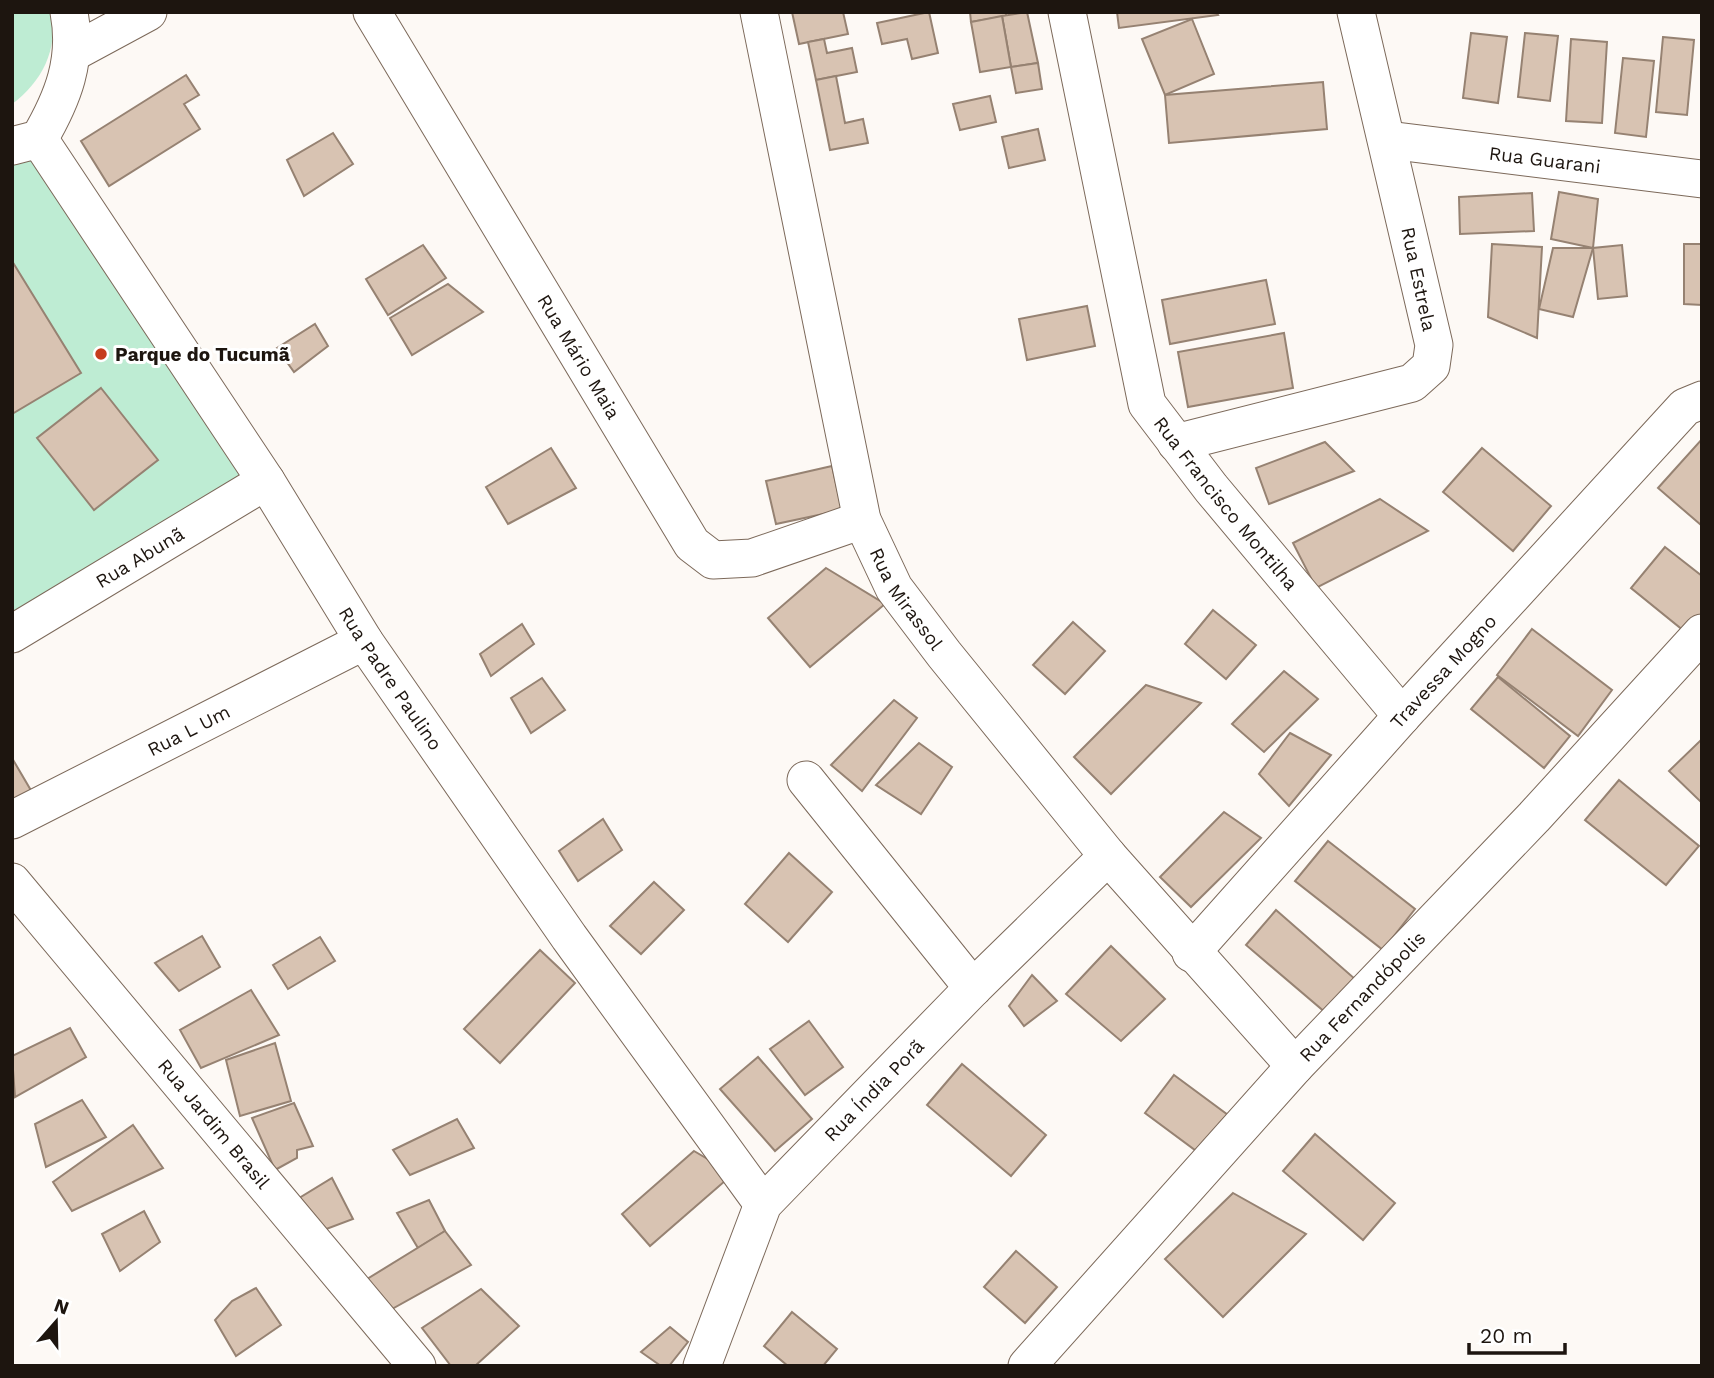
<svg xmlns="http://www.w3.org/2000/svg" width="1714" height="1378" viewBox="0 0 1714 1378" font-family="'Work Sans',sans-serif">
<style>
.green{fill:#beecd3}
.building{fill:#d8c3b2;stroke:#968272;stroke-width:2}
.lines{fill:none;stroke-linecap:round;stroke-linejoin:round}
.minor-casing{stroke:#7c695a;stroke-width:39}
.minor{stroke:#fff;stroke-width:37}
.poi-dot{fill:#c63c1d;stroke:#fff;stroke-width:2.5}
.labels{text-anchor:middle;stroke-width:6;stroke-linejoin:round;paint-order:stroke}
.street-label{font-size:19px;fill:#1d150f;stroke:#fff}
.poi-label{font-size:19px;font-weight:bold;fill:#1d150f;stroke:#fff;text-anchor:start}
</style>
<rect width="100%" height="100%" fill="#fdf9f5"/>
<!-- green -->
<g class="green">
<path d="M 12,12 L 50,12 C 60,48 41,83 12,104 Z"/>
<polygon points="34,148 266,481 12,634 12,149"/>
</g>
<!-- building -->
<g class="building">
<polygon points="792,12 843,12 848,34 799,44"/>
<polygon points="929,12 938,53 912,59 907,39 882,44 877,23"/>
<polygon points="970,12 1006,12 1006,16 971,22"/>
<polygon points="1027,12 1038,63 1011,67 1002,16"/>
<polygon points="1117,12 1216,12 1218,15 1119,28"/>
<polygon points="1002,16 1011,67 980,72 971,22"/>
<polygon points="1192,19 1214,74 1165,95 1142,39"/>
<polygon points="1471,33 1507,37 1498,103 1463,98"/>
<polygon points="1525,33 1558,36 1550,101 1518,97"/>
<polygon points="1663,37 1694,40 1687,115 1656,112"/>
<polygon points="824,39 827,53 852,48 857,72 816,80 808,42"/>
<polygon points="1571,39 1607,42 1602,123 1566,121"/>
<polygon points="1623,58 1654,61 1646,137 1615,133"/>
<polygon points="1038,63 1042,89 1016,93 1011,67"/>
<polygon points="186,75 199,95 184,104 200,129 109,186 81,141"/>
<polygon points="836,76 845,123 863,119 868,143 830,150 816,80"/>
<polygon points="1323,82 1327,129 1169,143 1165,95"/>
<polygon points="990,96 996,122 960,130 953,104"/>
<polygon points="1038,129 1045,160 1009,168 1002,137"/>
<polygon points="333,133 353,164 304,196 287,160"/>
<polygon points="1559,192 1598,199 1593,248 1551,239"/>
<polygon points="1532,193 1534,231 1460,234 1459,197"/>
<polygon points="1492,244 1542,247 1537,338 1488,317"/>
<polygon points="1684,244 1702,244 1702,305 1684,304"/>
<polygon points="423,245 446,278 388,315 366,279"/>
<polygon points="1622,245 1627,296 1598,299 1593,248"/>
<polygon points="1553,248 1593,248 1573,317 1539,309"/>
<polygon points="12,261 81,373 12,414"/>
<polygon points="1266,280 1275,324 1170,344 1162,300"/>
<polygon points="448,284 483,312 412,355 390,318"/>
<polygon points="1087,306 1095,346 1027,360 1019,319"/>
<polygon points="315,324 328,346 294,372 277,348"/>
<polygon points="1284,333 1293,388 1188,407 1178,352"/>
<polygon points="101,388 158,460 94,510 37,438"/>
<polygon points="1702,439 1702,525 1701,525 1658,488"/>
<polygon points="1325,442 1354,471 1269,504 1256,468"/>
<polygon points="551,448 576,488 508,524 486,487"/>
<polygon points="1482,448 1551,506 1513,551 1443,492"/>
<polygon points="832,466 842,510 776,524 766,481"/>
<polygon points="1380,499 1428,531 1316,588 1293,543"/>
<polygon points="1665,547 1702,576 1702,620 1689,635 1631,588"/>
<polygon points="826,568 885,604 810,667 768,618"/>
<polygon points="1213,610 1256,645 1226,679 1185,644"/>
<polygon points="1073,622 1105,651 1065,694 1033,665"/>
<polygon points="522,624 534,644 491,676 480,654"/>
<polygon points="1532,629 1612,690 1578,736 1497,675"/>
<polygon points="1284,671 1318,699 1264,752 1232,724"/>
<polygon points="1498,677 1570,736 1544,768 1471,709"/>
<polygon points="542,678 565,710 531,733 511,698"/>
<polygon points="1146,685 1201,703 1111,794 1074,757"/>
<polygon points="894,700 917,718 862,791 831,765"/>
<polygon points="1290,733 1331,755 1289,806 1259,774"/>
<polygon points="1702,739 1702,803 1669,771"/>
<polygon points="919,743 952,767 921,814 876,785"/>
<polygon points="12,758 36,799 12,813"/>
<polygon points="1619,780 1699,846 1666,885 1585,820"/>
<polygon points="1224,812 1261,838 1191,907 1160,877"/>
<polygon points="603,819 622,850 578,881 559,851"/>
<polygon points="1328,841 1415,909 1383,950 1295,881"/>
<polygon points="789,853 832,892 788,942 745,904"/>
<polygon points="654,882 684,910 641,954 610,926"/>
<polygon points="1276,910 1355,979 1326,1013 1246,945"/>
<polygon points="202,936 220,967 179,991 155,963"/>
<polygon points="320,937 335,961 288,989 273,965"/>
<polygon points="1111,946 1165,999 1121,1041 1066,994"/>
<polygon points="540,950 575,983 500,1063 464,1029"/>
<polygon points="1032,975 1057,1001 1024,1026 1009,1006"/>
<polygon points="251,990 279,1035 201,1068 180,1030"/>
<polygon points="809,1021 843,1067 805,1095 770,1049"/>
<polygon points="70,1028 86,1057 15,1097 12,1056"/>
<polygon points="275,1043 291,1101 240,1116 226,1060"/>
<polygon points="758,1057 812,1119 775,1151 720,1089"/>
<polygon points="962,1064 1046,1135 1011,1176 927,1105"/>
<polygon points="1174,1075 1228,1115 1199,1153 1145,1113"/>
<polygon points="82,1100 106,1137 46,1167 35,1124"/>
<polygon points="294,1103 313,1146 297,1150 297,1158 275,1170 252,1118"/>
<polygon points="457,1119 474,1148 410,1175 393,1150"/>
<polygon points="133,1125 163,1168 72,1211 53,1182"/>
<polygon points="1315,1134 1395,1203 1363,1240 1283,1171"/>
<polygon points="694,1151 733,1174 650,1246 622,1214"/>
<polygon points="332,1178 353,1219 313,1234 291,1203"/>
<polygon points="1233,1193 1306,1234 1223,1317 1165,1259"/>
<polygon points="429,1200 445,1231 418,1248 397,1213"/>
<polygon points="144,1211 160,1242 120,1271 102,1234"/>
<polygon points="445,1231 471,1265 383,1314 359,1284"/>
<polygon points="1016,1251 1057,1287 1025,1323 984,1287"/>
<polygon points="256,1288 281,1325 236,1356 215,1320 232,1301"/>
<polygon points="481,1289 519,1326 475,1366 451,1366 422,1328"/>
<polygon points="792,1312 837,1349 823,1366 788,1366 764,1346"/>
<polygon points="670,1327 688,1342 669,1366 661,1366 641,1352"/>
</g>
<g class="lines">
<defs>
<g id="minor">
<path id="s1" d="M 372,12 L 692,544 L 713,560 L 752,558 L 862,520"/>
<path id="s2" d="M 759,12 L 862,520 L 894,588 L 944,654 L 1108,856 L 1295,1066"/>
<path id="s3" d="M 1067,12 L 1147,404 L 1211,488 L 1402,716"/>
<polyline points="72,53 148,12"/>
<path id="s4" d="M 39,139 L 266,481 L 364,641 L 569,937 L 763,1204"/>
<path id="s5" d="M 1388,140 L 1702,179"/>
<path d="M 12,146 L 39,139 C 63,98 78,60 69,12"/>
<polyline points="1176,443 1412,383 1431,366 1434,345 1356,12"/>
<path id="s6" d="M 12,634 L 266,481"/>
<polyline points="806,780 973,988"/>
<path id="s7" d="M 12,820 L 364,641"/>
<path id="s8" d="M 12,882 L 417,1366"/>
<path id="s9" d="M 1191,953 L 1402,716 L 1685,407 L 1702,400"/>
<path id="s10" d="M 702,1366 L 763,1204 L 973,988 L 1108,856"/>
<path id="s11" d="M 1027,1366 L 1295,1066 L 1534,817 L 1702,633"/>
</g>
</defs>
<!-- minor casing -->
<use href="#minor" class="minor-casing"/>
<!-- minor -->
<use href="#minor" class="minor"/>
</g>
<!-- markers -->
<circle class="poi-dot" cx="101" cy="354" r="7"/>
<g class="labels">
<!-- street labels -->
<g class="street-label">
<text dy="7" stroke="none"><textPath href="#s5" startOffset="158">Rua Guarani</textPath></text>
<text transform="translate(1419 279) rotate(78)" y="7">Rua Estrela</text>
<text dy="7" stroke="none"><textPath href="#s1" startOffset="402">Rua Mário Maia</textPath></text>
<text dy="7" stroke="none"><textPath href="#s3" startOffset="527">Rua Francisco Montilha</textPath></text>
<text dy="7" stroke="none"><textPath href="#s6" startOffset="149">Rua Abunã</textPath></text>
<text dy="7" stroke="none"><textPath href="#s2" startOffset="609">Rua Mirassol</textPath></text>
<text dy="7" stroke="none"><textPath href="#s9" startOffset="378">Travessa Mogno</textPath></text>
<text dy="7" stroke="none"><textPath href="#s4" startOffset="644">Rua Padre Paulino</textPath></text>
<text dy="7" stroke="none"><textPath href="#s7" startOffset="198">Rua L Um</textPath></text>
<text dy="7" stroke="none"><textPath href="#s11" startOffset="499">Rua Fernandópolis</textPath></text>
<text dy="7" stroke="none"><textPath href="#s10" startOffset="332">Rua Índia Porã</textPath></text>
<text dy="7" stroke="none"><textPath href="#s8" startOffset="315">Rua Jardim Brasil</textPath></text>
</g>
<!-- poi labels -->
<g class="poi-label">
<text x="115" y="361">Parque do Tucumã</text>
</g>
</g>
<!-- border -->
<rect width="1714" height="1378" fill="none" stroke="#1d150f" stroke-width="28"/>
<!-- north arrow -->
<g transform="translate(56 1322) rotate(20)" stroke="#ffffff" stroke-width="5" paint-order="stroke">
<path d="M0-5L12 26L0 18L-12 26Z" fill="#1d150f"/>
<text y="-10" font-size="19" font-weight="bold" text-anchor="middle" fill="#1d150f">N</text>
</g>
<!-- scale -->
<path d="M1469 1343v10h96v-10" fill="none" stroke="#1d150f" stroke-width="3.5"/>
<text x="1480" y="1343" font-size="21" fill="#1d150f" stroke="#ffffff" stroke-width="5" paint-order="stroke">20 m</text>
</svg>
